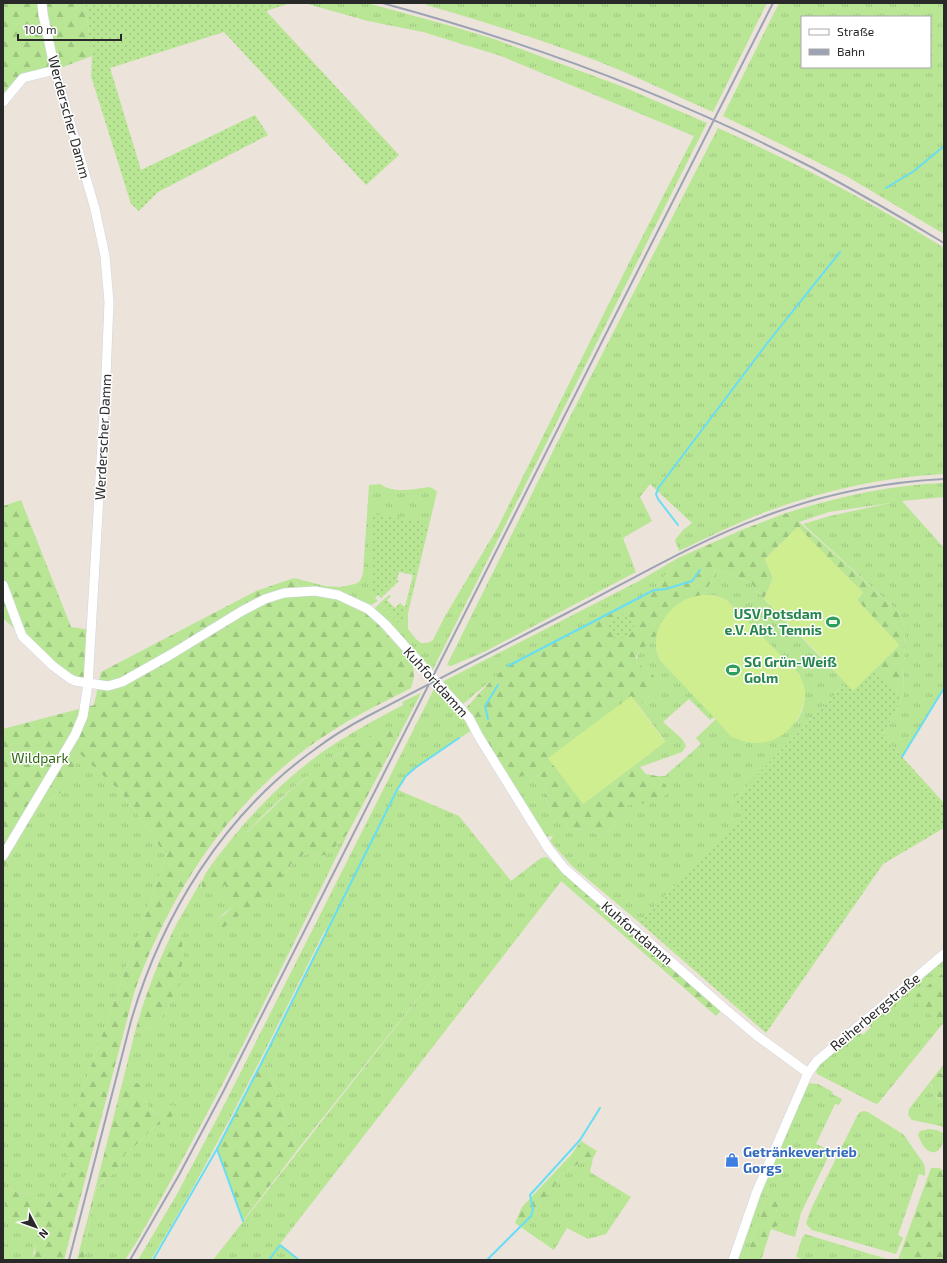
<svg xmlns="http://www.w3.org/2000/svg" width="947" height="1263" viewBox="0 0 947 1263" font-family="'Exo 2',sans-serif">
<style>
.grass{fill:url(#grass-tufts);fill-rule:evenodd}
.forest{fill:url(#forest-firs)}
.garden{fill:url(#garden-dots)}
.pitch{fill:#cfee8f}
.lines{fill:none;stroke-linecap:round;stroke-linejoin:round}
.stream{stroke:#68ddf4;stroke-width:2}
.minor-casing{stroke:#cfd5e3;stroke-width:10}
.minor{stroke:#fff;stroke-width:9}
.rail{stroke:#9da3b5;stroke-width:2}
.labels{text-anchor:middle;stroke-width:3;stroke-linejoin:round;paint-order:stroke}
.street-label{font-size:14px;fill:#292929;stroke:#fff}
.leisure-label{font-size:14px;font-weight:bold;fill:#27864d;stroke:#fff;text-anchor:end}
.park-label{font-size:14px;fill:#306916;stroke:#fff}
.shop-label{font-size:14px;font-weight:bold;fill:#366cbe;stroke:#fff;text-anchor:start}
</style>
<defs>
<pattern id="grass-tufts" width="24" height="20" patternUnits="userSpaceOnUse"><rect width="24" height="20" fill="#b8e694"/><path d="M3 7l-1-3M5 7V3M7 7l1-3M15 17l-1-3M17 17v-4M19 17l1-3" fill="none" stroke="#9ec580"/></pattern>
<pattern id="forest-firs" width="22" height="20" patternUnits="userSpaceOnUse"><rect width="22" height="20" fill="#b8e694"/><path d="M5 1l3.5 6h-7zM16 11l3.5 6h-7z" fill="#9ec580"/></pattern>
<pattern id="garden-dots" width="8" height="8" patternUnits="userSpaceOnUse"><rect width="8" height="8" fill="#b8e694"/><path d="M2 2h.1M6 6h.1" fill="none" stroke="#9ec580" stroke-width="1.8" stroke-linecap="round"/></pattern>
</defs>
<rect width="100%" height="100%" fill="#ece3da"/>
<!-- grass -->
<g class="grass">
<path d="M 304,3 L 367,3 L 451,26 L 494,39 L 621,86 L 707,123 L 432,671 L 375,610 L 375,608 L 380,603 L 402,626 L 428,523 L 371,594 L 378,601 L 371,605 L 300,588 L 294,578 L 325,586 L 340,587 L 355,584 L 360,581 L 363,574 L 369,485 L 380,484 C 394,494 413,489 429,487 L 434,489 L 437,492 L 408,613 L 408,629 L 416,639 L 421,643 L 426,643 L 430,642 L 433,640 L 444,618 L 498,527 L 630,261 L 694,136 L 501,56 L 423,32 L 368,21 Z"/>
<path d="M 427,3 L 767,3 L 713,112 C 683,99 652,84 622,71 C 559,45 492,24 426,5 Z"/>
<path d="M 779,3 L 944,3 L 944,234 L 848,177 L 723,116 ZM 802,17 L 930,17 L 930,67 L 802,67 Z"/>
<path d="M 718,128 C 796,163 872,202 944,248 L 944,474 C 885,477 824,490 768,511 C 738,522 709,537 679,551 L 675,540 L 683,530 L 692,523 L 650,484 L 640,497 L 652,521 L 623,538 L 636,572 L 486,651 L 451,666 L 447,665 L 571,415 Z"/>
<path d="M 944,483 L 944,497 L 902,501 L 944,548 L 944,688 L 902,757 L 883,736 L 903,696 L 905,632 L 901,614 L 803,524 L 830,516 L 890,503 L 829,512 L 799,522 L 786,513 C 838,497 890,485 944,483 Z"/>
<polygon points="678,558 654,590 508,666 463,704 449,692 442,682 639,581"/>
<path d="M 716,569 L 751,583 L 764,599 L 846,683 L 731,802 L 745,815 L 639,922 L 572,866 L 550,841 L 553,836 L 544,837 L 508,782 C 520,776 528,773 540,776 L 546,785 L 545,798 L 550,808 L 571,830 L 587,829 L 600,835 L 611,829 L 628,805 L 639,803 L 666,785 L 657,776 L 665,776 L 701,744 L 696,738 L 716,719 L 732,737 L 797,721 C 807,704 807,692 799,674 L 726,600 L 714,595 L 703,595 L 710,583 Z"/>
<path d="M 657,635 L 656,648 L 660,660 L 714,717 L 710,720 L 689,699 L 663,722 L 682,739 L 686,746 L 682,752 L 640,767 L 640,761 L 665,741 L 639,706 L 652,694 L 642,667 L 636,662 C 637,650 648,642 657,635 Z"/>
<path d="M 435,687 L 460,711 L 472,730 L 415,768 L 406,776 L 398,790 L 459,816 L 511,881 L 541,858 L 547,857 L 566,875 L 280,1244 L 300,1260 L 213,1260 L 442,968 L 298,1149 L 264,1058 L 326,931 L 325,930 C 270,1041 215,1154 151,1260 L 138,1260 L 176,1196 L 221,1111 Z"/>
<path d="M 421,693 L 396,741 L 396,735 L 383,730 C 362,740 341,751 322,765 C 283,793 246,831 216,867 L 215,860 C 249,815 289,773 336,743 C 358,729 380,717 403,705 L 402,702 Z"/>
<path d="M 80,754 L 120,791 L 139,816 L 166,856 L 63,1145 L 71,1163 L 62,1183 L 61,1192 L 52,1201 L 43,1202 L 30,1193 L 19,1194 L 11,1189 L 17,1219 L 39,1218 L 46,1227 C 44,1234 39,1238 36,1244 C 33,1251 35,1253 30,1260 L 3,1260 L 3,870 L 40,805 L 65,790 Z"/>
<path d="M 348,833 C 280,972 212,1110 136,1243 L 125,1260 L 86,1260 L 84,1252 L 96,1189 L 106,1179 L 114,1173 L 126,1153 L 136,1145 L 154,1127 L 165,1122 L 164,1111 L 157,1114 C 142,1105 148,1094 139,1084 C 135,1081 128,1082 123,1080 L 135,1032 L 151,1028 L 157,1023 L 168,1008 L 183,960 L 182,935 L 179,932 L 176,925 L 200,883 L 202,879 L 201,888 L 218,887 L 225,885 L 234,897 L 234,905 C 227,912 217,917 212,925 L 286,872 C 295,858 303,850 320,856 L 338,844 Z"/>
<path d="M 944,960 L 944,972 L 916,995 C 924,1007 929,1019 944,1019 L 944,1022 L 880,1101 L 877,1104 L 874,1103 L 817,1074 L 816,1071 L 821,1063 L 859,1031 L 863,1035 L 871,1027 L 868,1024 Z"/>
<path d="M 944,1064 L 944,1074 L 941,1073 L 931,1085 L 937,1098 L 944,1103 L 944,1128 L 941,1126 L 912,1120 C 908,1117 908,1113 909,1109 Z"/>
<polygon points="807,1083 818,1084 833,1092 832,1094 842,1099 839,1105 835,1104 816,1144 831,1151 801,1213 795,1237 771,1229 781,1224 776,1212 779,1203 769,1187 745,1260 736,1260 756,1204"/>
<polygon points="864,1111 868,1112 904,1135 924,1164 925,1169 925,1176 919,1174 898,1235 903,1238 896,1254 812,1230 807,1225 806,1223 812,1207 857,1116 860,1112"/>
<path d="M 929,1129 L 937,1130 L 943,1133 C 945,1141 940,1157 929,1151 C 923,1148 921,1141 918,1135 L 920,1131 Z"/>
<polygon points="593,1158 590,1172 631,1197 606,1234 588,1239 567,1228 554,1250 522,1228 555,1185 560,1175 583,1161"/>
<polygon points="805,1234 808,1235 890,1260 806,1260 796,1257 802,1238"/>
</g>
<!-- forest -->
<g class="forest">
<polygon points="3,3 85,3 92,56 55,70 34,75 3,96"/>
<polygon points="21,500 71,627 92,630 88,684 53,666 3,618 3,506"/>
<path d="M 786,513 L 799,522 L 901,614 L 905,632 L 903,696 L 874,670 L 899,645 L 857,600 L 863,593 L 798,527 L 765,559 L 773,578 L 764,599 L 751,583 L 716,569 L 710,583 L 703,595 L 685,600 L 661,624 L 657,635 L 641,650 L 636,656 L 636,662 L 653,675 L 658,684 L 652,694 L 639,706 L 631,696 L 583,804 L 640,761 L 640,767 L 646,774 L 657,776 L 666,785 L 666,795 L 656,802 L 628,805 L 611,829 L 600,835 L 587,829 L 571,830 L 550,808 L 545,798 L 546,785 L 540,776 C 528,773 520,776 508,782 L 466,709 L 467,707 L 494,677 L 508,666 L 654,590 L 678,558 L 744,529 Z"/>
<path d="M 294,578 L 303,595 L 322,595 L 334,597 L 366,611 L 413,663 L 414,677 L 411,688 C 384,702 356,715 329,733 C 235,793 171,889 134,993 L 64,1260 L 30,1260 L 35,1253 L 36,1237 L 44,1233 L 46,1227 L 39,1218 L 17,1219 L 6,1215 L 5,1201 L 11,1189 L 19,1194 L 30,1193 L 43,1202 L 52,1201 L 61,1192 L 62,1183 L 71,1163 L 63,1145 L 166,856 L 139,816 L 120,791 L 80,754 L 65,790 L 40,805 L 3,870 L 3,729 L 94,705 L 101,672 L 256,591 Z"/>
<path d="M 383,730 L 391,730 L 396,735 L 396,741 L 348,833 L 328,854 L 320,856 L 313,854 L 304,854 L 292,863 L 275,887 L 223,928 L 215,928 L 212,925 L 215,920 L 225,914 L 234,905 L 234,898 L 230,897 L 225,893 L 227,889 L 225,885 L 218,887 L 211,894 L 203,893 C 198,881 208,870 215,860 L 216,867 L 238,841 L 291,790 L 321,765 L 356,743 Z"/>
<polygon points="566,875 722,1009 716,1016 561,881"/>
<path d="M 176,925 L 179,932 L 182,935 L 183,960 L 179,977 L 180,984 L 170,1001 L 168,1008 L 157,1023 L 151,1028 L 135,1032 C 145,995 159,960 176,925 Z"/>
<polygon points="944,972 944,1019 938,1019 920,1009 916,995"/>
<polygon points="264,1058 298,1149 243,1221 217,1149"/>
<path d="M 938,1073 L 944,1074 L 944,1103 C 934,1096 926,1082 938,1073 Z"/>
<path d="M 123,1080 C 128,1082 135,1081 139,1084 C 148,1094 142,1106 157,1114 L 164,1111 L 171,1105 L 177,1106 L 176,1113 L 165,1122 L 154,1127 L 136,1145 L 126,1153 L 114,1173 L 106,1179 L 96,1188 L 84,1252 L 86,1260 L 77,1260 Z"/>
<polygon points="581,1141 597,1151 593,1158 583,1161 560,1175 555,1185 522,1228 515,1223 522,1207 571,1155"/>
<polygon points="931,1168 939,1168 944,1171 944,1260 898,1260"/>
<polygon points="769,1187 777,1191 779,1203 776,1212 783,1218 781,1224 771,1229 761,1260 745,1260"/>
</g>
<!-- garden -->
<g class="garden">
<polygon points="85,3 291,3 266,11 399,155 366,185 224,32 110,68 141,170 255,115 268,135 158,192 139,211 131,204 91,76 92,56"/>
<polygon points="372,513 429,523 402,626 380,603 389,595 391,596 387,600 395,608 400,603 405,607 413,575 399,572 397,580 399,581 381,598 378,595 375,598 371,594"/>
<polygon points="627,612 636,630 616,641 606,623"/>
<polygon points="874,670 903,696 883,736 944,803 944,828 883,864 766,1033 639,922 744,815 731,802 846,683 853,690"/>
</g>
<!-- pitch -->
<g class="pitch">
<polygon points="798,527 863,593 857,600 899,645 853,691 819,654 764,599 773,578 765,559"/>
<path d="M 703,595 L 714,595 L 726,600 L 799,674 C 801,679 804,684 805,689 C 807,716 784,744 756,743 C 747,743 740,740 732,737 L 660,660 C 659,656 657,652 656,648 C 654,629 668,608 685,600 C 690,597 697,596 703,595 Z"/>
<polygon points="631,696 665,742 583,804 548,758"/>
</g>
<g class="lines">
<!-- stream -->
<g class="stream">
<polyline points="886,188 914,171 944,146"/>
<polyline points="678,525 658,499 656,494 659,487 765,346 840,252"/>
<polyline points="508,666 654,590 666,589 692,581 700,570"/>
<polyline points="488,719 485,706 498,685"/>
<polyline points="902,757 944,688"/>
<polyline points="217,1149 243,1221"/>
<polyline points="153,1260 217,1149 264,1058 397,790 406,776 415,768 459,738"/>
<polyline points="269,1260 280,1245 299,1260"/>
<polyline points="487,1260 531,1216 533,1210 530,1195 580,1140 600,1108"/>
</g>
<defs>
<g id="minor">
<polyline points="3,102 23,78 55,70"/>
<polyline points="3,585 22,636 53,666 69,678 75,681 108,686 122,682 170,655 242,611 265,599 284,593 315,591 338,595 368,609 385,624 469,718 479,737 548,848 565,869 724,1008 756,1035 808,1073"/>
<polyline points="3,856 75,735 83,716 88,684 106,375 109,302 105,256 95,209 55,70 43,14 42,3"/>
<polyline points="733,1260 757,1191 808,1073 817,1061 944,954"/>
</g>
</defs>
<!-- minor casing -->
<use href="#minor" class="minor-casing"/>
<!-- minor -->
<use href="#minor" class="minor"/>
<!-- rail -->
<g class="rail">
<path d="M 382,3 C 531,43 676,97 813,168 C 857,192 901,217 944,243"/>
<path d="M 69,1260 L 131,1021 C 162,915 223,815 314,750 C 331,737 349,726 368,716 C 434,681 501,647 567,613 C 633,579 698,540 768,515 C 825,494 884,482 944,479"/>
<polyline points="130,1260 179,1175 223,1092 773,3"/>
</g>
</g>
<!-- icons -->
<defs>
<symbol id="stadium-bare" viewBox="-9 -9 18 18"><path d="M0-5a6.5 5 0 1 0 0 10a6.5 5 0 1 0 0-10ZM-3.5-1.8h7v3.6h-7Z" fill="#2e9e5b" stroke="#fff" stroke-width="2.5" paint-order="stroke"/></symbol>
<symbol id="shop-bare" viewBox="-9 -9 18 18"><path d="M-5-2.5h2.3a2.7 3.5 0 0 1 5.4 0H5L5.5 6h-11ZM-1.5-2.5h3a1.5 2.3 0 0 0-3 0Z" fill="#3f7fe0" stroke="#fff" stroke-width="2.5" paint-order="stroke"/></symbol>
</defs>
<g fill-rule="evenodd">
<use href="#stadium-bare" x="823" y="612" width="20" height="20"/>
<use href="#stadium-bare" x="723" y="660" width="20" height="20"/>
<use href="#shop-bare" x="722" y="1150" width="20" height="20"/>
</g>
<g class="labels">
<!-- street labels -->
<g class="street-label">
<text transform="translate(69 117) rotate(75)" y="5">Werderscher Damm</text>
<text transform="translate(103 437) rotate(-87)" y="5">Werderscher Damm</text>
<text transform="translate(436 682) rotate(48)" y="5">Kuhfortdamm</text>
<text transform="translate(637 933) rotate(41)" y="5">Kuhfortdamm</text>
<text transform="translate(875 1012) rotate(-40)" y="5">Reiherbergstraße</text>
</g>
<!-- leisure labels -->
<g class="leisure-label">
<text x="822" y="619">USV Potsdam<tspan x="822" dy="16">e.V. Abt. Tennis</tspan></text>
<text x="744" y="667" text-anchor="start">SG Grün-Weiß<tspan x="744" dy="16">Golm</tspan></text>
</g>
<!-- park labels -->
<g class="park-label">
<text x="40" y="763">Wildpark</text>
</g>
<!-- shop labels -->
<g class="shop-label">
<text x="743" y="1157">Getränkevertrieb<tspan x="743" dy="16">Gorgs</tspan></text>
</g>
</g>
<!-- border -->
<rect width="947" height="1263" fill="none" stroke="#292929" stroke-width="8"/>
<!-- legend -->
<rect x="801" y="16" width="130" height="52" fill="#ffffff" stroke="#a9a9a9"/>
<rect x="809" y="29" width="20" height="6" fill="#ffffff" stroke="#a9a9a9"/>
<text x="837" y="36" font-size="12" fill="#292929">Straße</text>
<rect x="809" y="49" width="20" height="6" fill="#9da3b5" stroke="#a9a9a9"/>
<text x="837" y="56" font-size="12" fill="#292929">Bahn</text>
<!-- north arrow -->
<g transform="translate(36 1227) rotate(131)" stroke="#ffffff" stroke-width="3" paint-order="stroke">
<path d="M0-3L7 15L0 10L-7 15Z" fill="#292929"/>
<text y="-6" font-size="11" font-weight="bold" text-anchor="middle" fill="#292929">N</text>
</g>
<!-- scale -->
<path d="M18 34v6h103v-6" fill="none" stroke="#292929" stroke-width="2"/>
<text x="24" y="34" font-size="12" fill="#292929" stroke="#ffffff" stroke-width="3" paint-order="stroke">100 m</text>
</svg>
